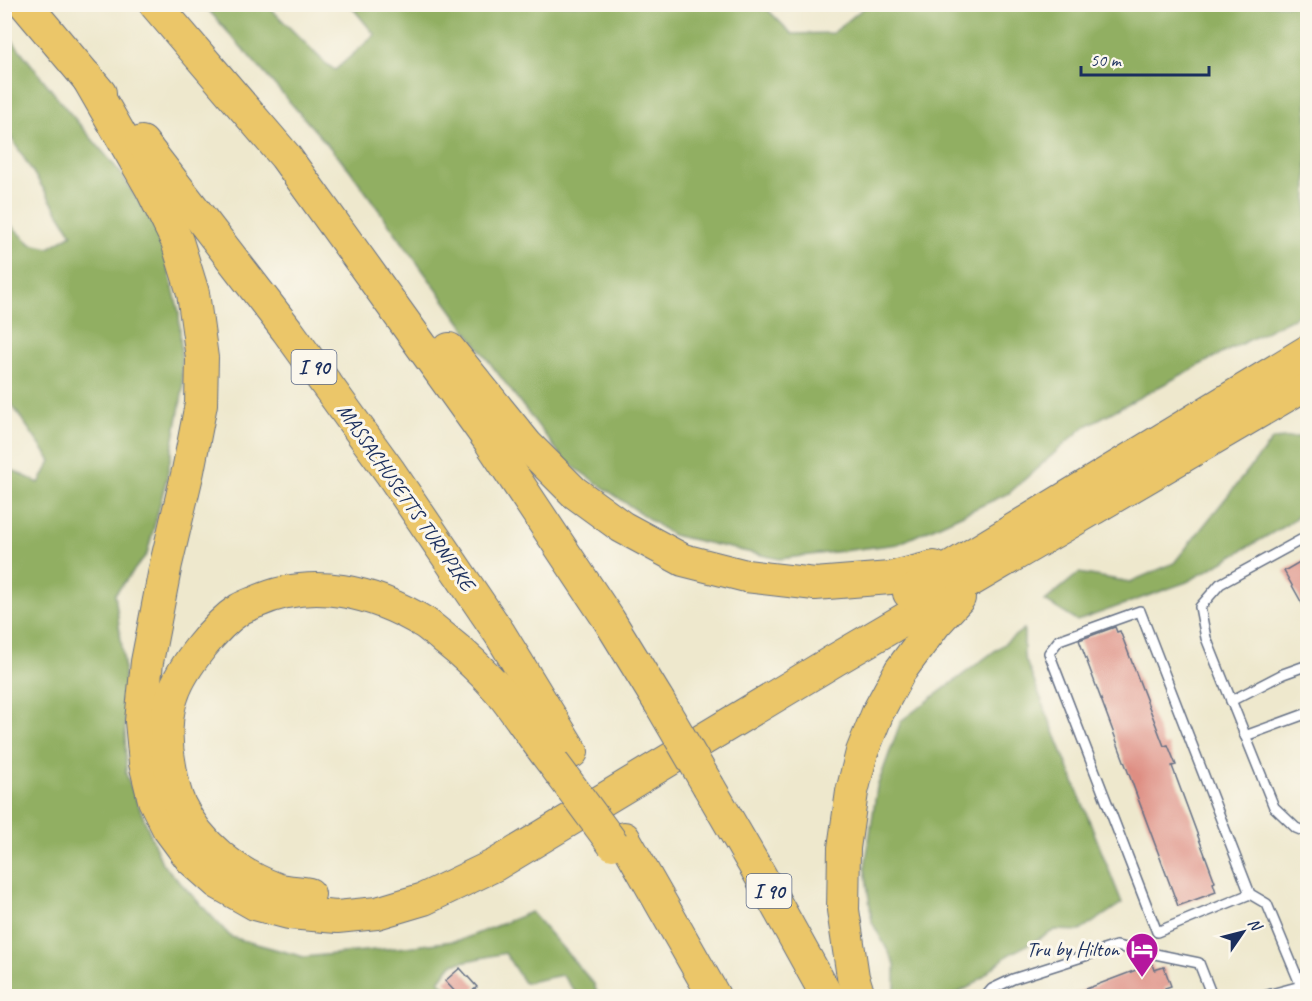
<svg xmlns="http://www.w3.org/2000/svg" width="1312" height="1001" viewBox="0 0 1312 1001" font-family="Caveat,sans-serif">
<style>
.forest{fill:#91af62;stroke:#566f60;stroke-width:1.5}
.building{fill:#de8e83}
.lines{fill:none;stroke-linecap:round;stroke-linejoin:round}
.service-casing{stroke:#657085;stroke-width:12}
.motorway-casing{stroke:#657085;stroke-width:34}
.service{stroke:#fff;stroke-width:9}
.motorway{stroke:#ebc669;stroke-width:32}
.motorway-bridge-casing{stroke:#657085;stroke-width:34;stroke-linecap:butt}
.motorway-bridge{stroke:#ebc669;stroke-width:32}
.labels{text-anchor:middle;stroke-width:6;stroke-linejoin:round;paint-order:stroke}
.shield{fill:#fbf7ec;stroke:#5e6b89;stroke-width:1.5}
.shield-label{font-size:20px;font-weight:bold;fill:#1b2f5e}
.street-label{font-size:21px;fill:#1b2f5e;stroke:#fbf7ec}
.poi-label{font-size:21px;fill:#1b2f5e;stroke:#fbf7ec;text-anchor:end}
</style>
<rect width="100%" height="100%" fill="#fbf7ec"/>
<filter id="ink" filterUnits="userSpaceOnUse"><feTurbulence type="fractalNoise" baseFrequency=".0167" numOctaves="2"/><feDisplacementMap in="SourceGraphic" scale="12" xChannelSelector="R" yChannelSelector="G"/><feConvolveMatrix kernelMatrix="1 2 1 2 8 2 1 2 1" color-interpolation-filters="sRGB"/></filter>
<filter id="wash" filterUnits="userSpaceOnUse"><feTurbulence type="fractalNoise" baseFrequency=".008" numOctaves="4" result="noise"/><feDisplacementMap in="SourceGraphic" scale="24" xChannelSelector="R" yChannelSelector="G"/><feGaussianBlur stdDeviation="1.35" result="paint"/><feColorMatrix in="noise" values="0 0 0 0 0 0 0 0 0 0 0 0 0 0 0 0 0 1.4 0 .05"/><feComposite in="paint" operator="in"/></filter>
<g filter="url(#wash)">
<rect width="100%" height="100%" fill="#eee8cd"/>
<!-- forest -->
<g class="forest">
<polygon points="204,5 267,5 324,62 335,70 375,35 350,5 763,5 792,34 833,33 867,5 1307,5 1307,303 1299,315 1211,359 1084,427 1009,493 898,544 779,559 672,535 565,461 493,367 349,169"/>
<polygon points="5,31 64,106 120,172 160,235 179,312 183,389 167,477 147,554 115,594 124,663 126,774 162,863 231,937 304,957 406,947 461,940 531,912 594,984 598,996 579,996 562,975 524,983 505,953 452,964 439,981 455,996 5,996 5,465 6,467 39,483 51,461 5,395 5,220 31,244 49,248 72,234 5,128"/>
<polygon points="1307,436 1307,509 1286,525 1187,582 1077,621 1045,601 1079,573 1130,582 1174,563 1273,439"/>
<polygon points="1024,629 1024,656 1122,903 1080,931 1055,930 1008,955 973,985 952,996 895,996 895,964 872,922 865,868 877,787 901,721"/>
</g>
<g id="blocks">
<!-- building -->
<g class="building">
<polygon points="1308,557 1308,614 1284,571"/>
<polygon points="1115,627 1117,632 1120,631 1164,746 1168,745 1176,765 1172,766 1215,882 1213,883 1216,892 1178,906 1079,640"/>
<polygon points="1152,964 1154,970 1164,967 1171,986 1165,988 1168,996 1070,996 1070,995"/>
<polygon points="460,968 477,987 466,996 459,996 445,981"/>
</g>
</g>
</g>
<g filter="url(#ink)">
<use href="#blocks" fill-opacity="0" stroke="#657085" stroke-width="1.5"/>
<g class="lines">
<defs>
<g id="service">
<polyline points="1308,536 1220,584 1200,607 1206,638 1274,807 1296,828 1308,833"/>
<polyline points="1231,701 1283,674 1308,665"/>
<polyline points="1245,736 1308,713"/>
<polyline points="1250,894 1140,611 1059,640 1049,653 1157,932 1250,894 1267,904 1301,986"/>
<polyline points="986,996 992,989 1013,979 1116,946 1199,963 1212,996"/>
<polyline points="1264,996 1301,986 1304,996"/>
</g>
<g id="motorway">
<polyline points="25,4 100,93"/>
<polyline points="155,4 285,156 375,281 489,440 609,620 658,700"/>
<polyline points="87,77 151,188 177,241 193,293 202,358 201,404 188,471 166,564 147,662 141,721 145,763 154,800 168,828 191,859 218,883 255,904 289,913 337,917 377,913 424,899 495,865 835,660 1308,383"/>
<polyline points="142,142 287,330 390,472 500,634 572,752"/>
<polyline points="449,349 527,445 574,492 622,527 683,560 746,576 815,584 890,578 934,567"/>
<polyline points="909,593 1308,351"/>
<polyline points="709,787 760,875 827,996"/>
<polyline points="624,838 714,996"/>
<path d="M 309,894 C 299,892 287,892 277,889 C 236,874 199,845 180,805 C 174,793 172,779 170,766 C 165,743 165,715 173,694 C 179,676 190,661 201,647 C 212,633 225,619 240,609 C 245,606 251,604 256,602 C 313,576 374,592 425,623 C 432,628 439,634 446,640 C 465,655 483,672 499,690 C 518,713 534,739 553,763"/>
<polyline points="859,996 853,977 843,910 844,848 852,792 862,752 878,712 900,671 935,624 959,598"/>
</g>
</defs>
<!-- service casing -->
<use href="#service" class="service-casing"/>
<!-- motorway casing -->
<use href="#motorway" class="motorway-casing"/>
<!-- service -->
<use href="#service" class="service"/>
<!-- motorway -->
<use href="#motorway" class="motorway"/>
<defs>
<g id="motorway-bridge">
<polyline points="658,700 709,787"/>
<polyline points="553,763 613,844"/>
</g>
</defs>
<!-- motorway-bridge casing -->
<use href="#motorway-bridge" class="motorway-bridge-casing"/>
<!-- motorway-bridge -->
<use href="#motorway-bridge" class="motorway-bridge"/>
</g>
</g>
<!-- icons -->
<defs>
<symbol id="hotel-pin" viewBox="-11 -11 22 30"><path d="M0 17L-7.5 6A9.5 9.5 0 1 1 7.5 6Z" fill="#b5179e" stroke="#fbf7ec"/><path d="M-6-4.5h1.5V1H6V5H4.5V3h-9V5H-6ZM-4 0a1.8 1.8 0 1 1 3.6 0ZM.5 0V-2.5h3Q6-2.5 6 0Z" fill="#fff"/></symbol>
</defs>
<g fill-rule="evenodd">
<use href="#hotel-pin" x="1123" y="930" width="38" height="52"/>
</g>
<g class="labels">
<!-- shield labels -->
<g class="shield">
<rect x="291.5" y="350" width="45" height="34" rx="4.5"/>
<rect x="746.5" y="874" width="45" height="34" rx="4.5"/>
</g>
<g class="shield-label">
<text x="314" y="374">I 90</text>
<text x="769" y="898">I 90</text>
</g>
<!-- street labels -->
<g class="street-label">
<text transform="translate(406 497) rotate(55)" y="7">MASSACHUSETTS TURNPIKE</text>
</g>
<!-- poi labels -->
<g class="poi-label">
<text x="1119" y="956">Tru by Hilton</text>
</g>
</g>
<!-- margin -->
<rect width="1312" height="1001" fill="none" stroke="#fbf7ec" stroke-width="24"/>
<!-- north arrow -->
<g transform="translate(1243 932) rotate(55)" stroke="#fbf7ec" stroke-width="4.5" paint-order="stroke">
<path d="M0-4.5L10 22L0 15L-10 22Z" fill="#1b2f5e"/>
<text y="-9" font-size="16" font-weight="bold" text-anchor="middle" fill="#1b2f5e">N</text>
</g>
<!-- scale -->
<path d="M1081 66v9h128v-9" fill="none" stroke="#1b2f5e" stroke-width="3"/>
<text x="1090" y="66" font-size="18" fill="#1b2f5e" stroke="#fbf7ec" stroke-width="4.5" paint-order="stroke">50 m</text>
</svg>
